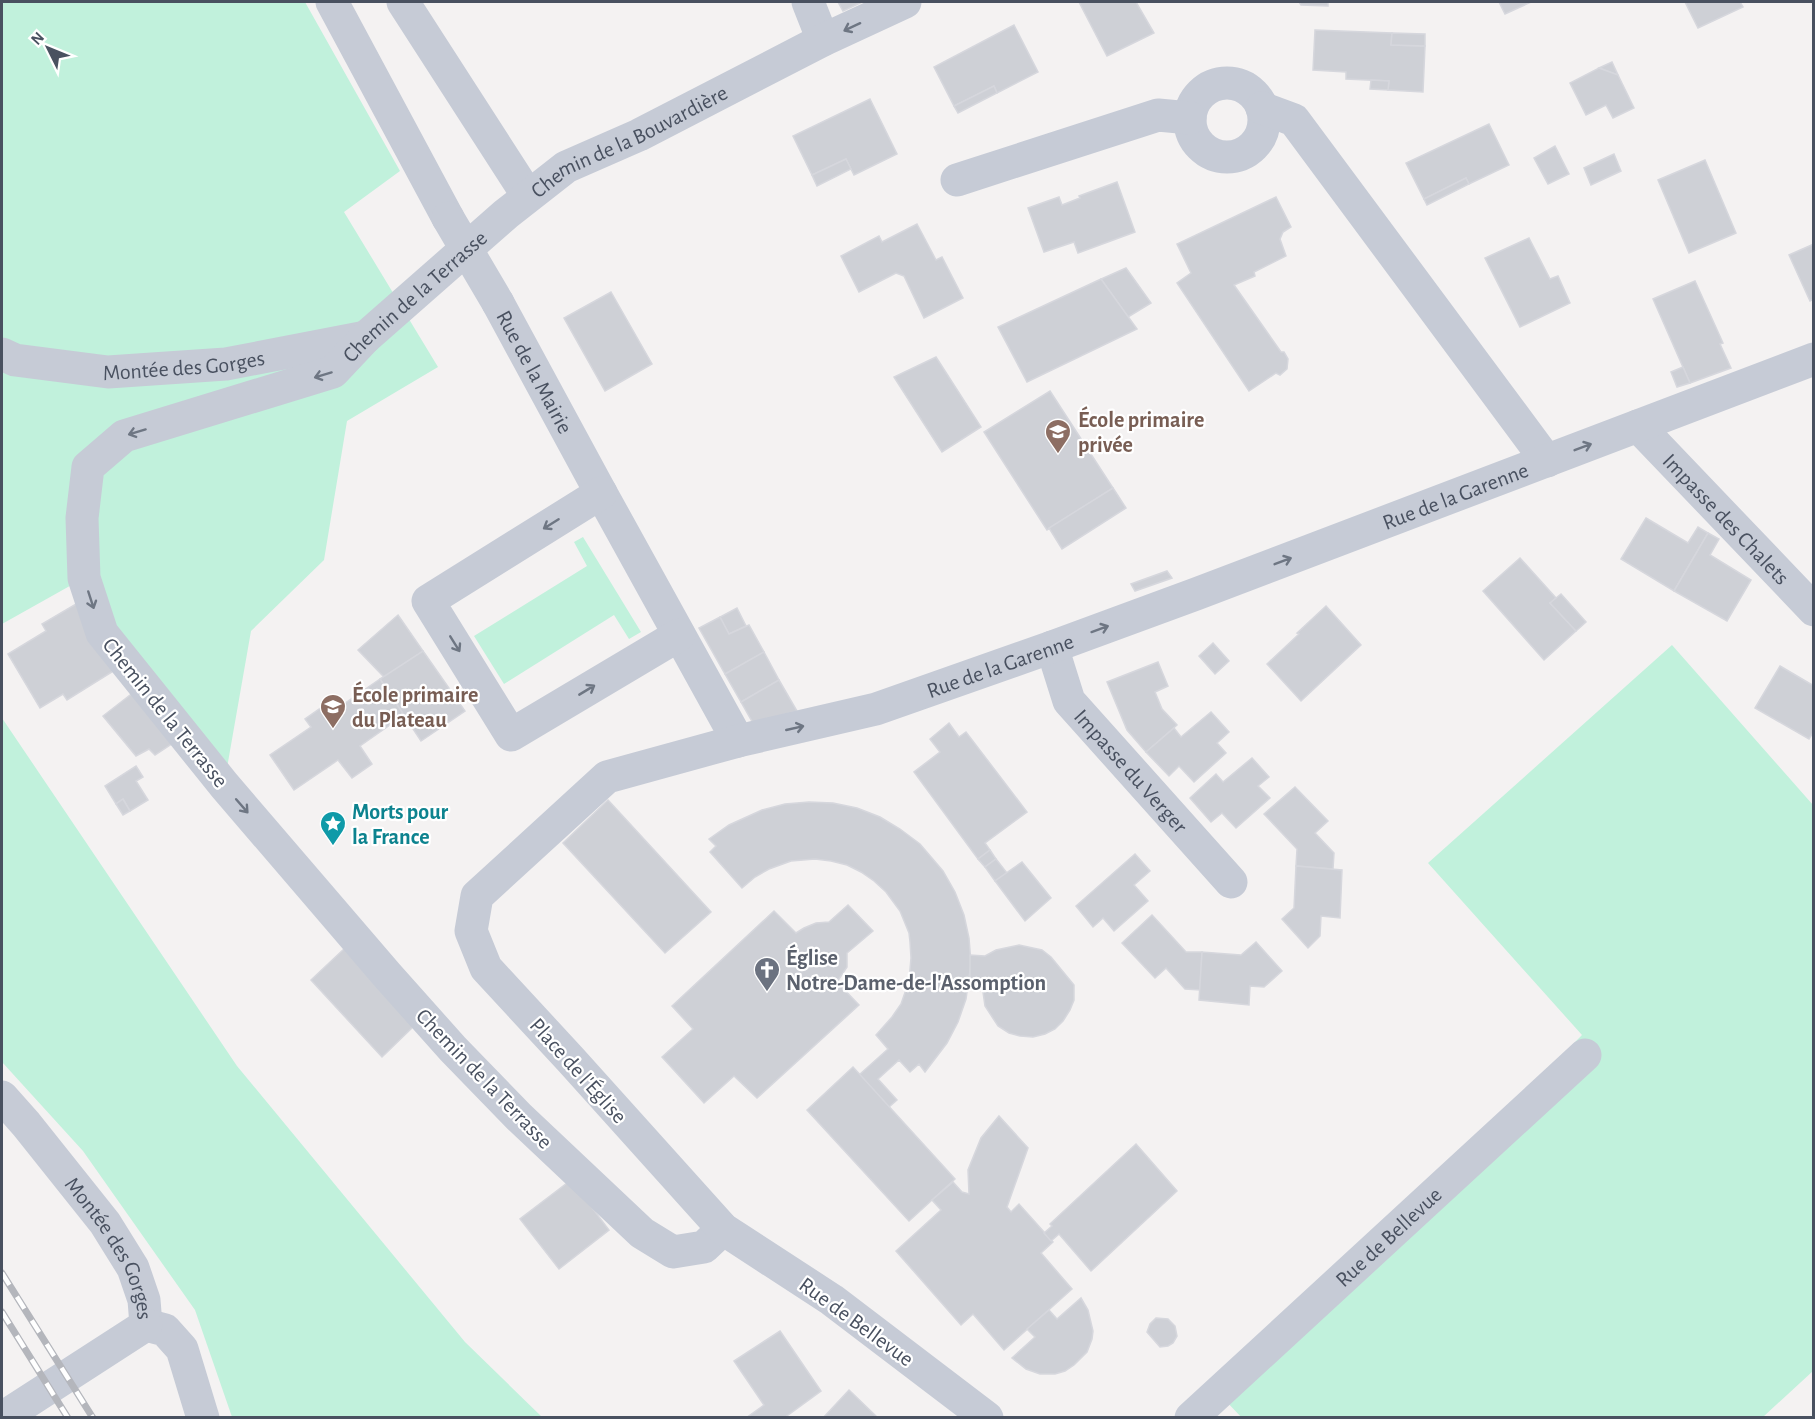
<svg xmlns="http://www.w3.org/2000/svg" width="1815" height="1419" viewBox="0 0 1815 1419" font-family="'Alegreya Sans',sans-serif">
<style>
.green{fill:#c1f1dc}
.building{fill:#ced0d6;stroke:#d6d7dd;stroke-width:1.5}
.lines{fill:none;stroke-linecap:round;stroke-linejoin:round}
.minor{stroke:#c6cbd6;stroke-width:33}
.rail-casing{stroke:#b4b6bc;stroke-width:7}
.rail{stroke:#fff;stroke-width:4.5;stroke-dasharray:14;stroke-linecap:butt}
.minor-bridge{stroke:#c6cbd6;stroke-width:33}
.oneway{stroke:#6e7683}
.labels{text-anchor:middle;stroke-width:4.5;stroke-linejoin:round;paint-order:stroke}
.street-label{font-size:22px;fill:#495160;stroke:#fff}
.education-label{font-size:22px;font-weight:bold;fill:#785e54;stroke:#fff;text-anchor:start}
.culture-label{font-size:22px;font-weight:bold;fill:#0d838f;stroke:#fff;text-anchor:start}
.worship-label{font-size:22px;font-weight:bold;fill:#5b616d;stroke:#fff;text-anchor:start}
</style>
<rect width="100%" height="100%" fill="#f4f2f2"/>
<!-- green -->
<g class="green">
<polygon points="2,2 305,2 400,171 344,212 438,367 347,421 324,560 251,631 224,785 84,578 2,624"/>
<polygon points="583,537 641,632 629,639 614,615 504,684 474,636 587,566 574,542"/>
<polygon points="1672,645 1813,805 1813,1371 1763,1417 1242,1418 1224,1399 1582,1035 1428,863"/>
<polygon points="2,718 237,1066 465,1342 542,1417 232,1417 195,1310 83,1151 2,1062"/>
</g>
<!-- building -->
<g class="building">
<polygon points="838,2 862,2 843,11"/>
<polygon points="1079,2 1136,2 1154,33 1107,56"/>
<polygon points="1299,2 1328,2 1328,6 1301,5"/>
<polygon points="1499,2 1531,2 1505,14"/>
<polygon points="1685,2 1740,2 1743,7 1698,28"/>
<polygon points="1014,25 1038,72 997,93 994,86 954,106 934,67"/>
<polygon points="1315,30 1392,33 1391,45 1425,46 1423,92 1388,90 1389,81 1346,79 1346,72 1313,70"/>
<polygon points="1392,33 1425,34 1425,46 1391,45"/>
<polygon points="1612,62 1618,75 1599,68"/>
<polygon points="1599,68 1618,75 1634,108 1613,118 1606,105 1586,115 1570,83"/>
<polygon points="1371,80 1389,81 1388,90 1370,89"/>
<polygon points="994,86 997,93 958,113 954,106"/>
<polygon points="870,99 897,154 854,175 846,159 812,175 793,136"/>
<polygon points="1489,124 1509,165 1469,184 1466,178 1424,199 1406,163"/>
<polygon points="1555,146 1569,174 1548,184 1534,158"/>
<polygon points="1614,154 1621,171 1591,185 1584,168"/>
<polygon points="846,159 851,169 817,186 812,175"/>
<polygon points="1705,160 1736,233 1689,253 1658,180"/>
<polygon points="1466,178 1469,184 1427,205 1424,199"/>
<polygon points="1117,182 1135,232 1078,253 1074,242 1044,252 1028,208 1059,197 1062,205 1080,198 1079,196"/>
<polygon points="1276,197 1291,227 1283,232 1280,239 1286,256 1254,272 1255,276 1234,285 1281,352 1284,352 1288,359 1287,369 1280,375 1276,373 1249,391 1177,283 1191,273 1177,244"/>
<polygon points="917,224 936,260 942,257 963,298 924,318 904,276 896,273 859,292 841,256 879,236 882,242"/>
<polygon points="1529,238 1550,279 1558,276 1570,303 1520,327 1485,258"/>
<polygon points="1814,244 1814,299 1810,301 1789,255"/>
<polygon points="1126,268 1151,303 1128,317 1101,279"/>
<polygon points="1101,279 1137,329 1027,382 998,327"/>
<polygon points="1695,281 1723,343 1720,344 1731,368 1690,383 1653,299"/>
<polygon points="611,292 652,364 605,391 564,318"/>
<polygon points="936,357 981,427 942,452 894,377"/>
<polygon points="1683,367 1690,383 1677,387 1671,372"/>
<polygon points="1050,391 1113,488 1047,530 984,432"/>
<polygon points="1113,488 1126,508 1062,549 1049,528"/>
<polygon points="1646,518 1688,543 1698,527 1708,533 1674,591 1621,559"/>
<polygon points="1708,533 1719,539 1710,555 1751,580 1727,621 1674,591"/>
<polygon points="1520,558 1556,598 1550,603 1576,631 1544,660 1483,591"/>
<polygon points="1167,571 1172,578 1135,591 1131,584"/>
<polygon points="1561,594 1586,622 1576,631 1550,603"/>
<polygon points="76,604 115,670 67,700 63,694 40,708 8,654 46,631 42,624"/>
<polygon points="1326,606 1361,645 1301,701 1267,664 1299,634 1297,633"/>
<polygon points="737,608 746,626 729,634 720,617"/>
<polygon points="398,615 423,651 384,677 358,650"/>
<polygon points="720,617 729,634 749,625 764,652 725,674 699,628"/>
<polygon points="1213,643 1229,661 1215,674 1199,656"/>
<polygon points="423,651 465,711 421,741 380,679"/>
<polygon points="764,652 779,680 741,702 725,674"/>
<polygon points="1158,662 1168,686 1155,692 1162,709 1177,725 1146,752 1127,730 1107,682"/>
<polygon points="1780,666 1814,686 1814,731 1809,739 1755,708"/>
<polygon points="380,679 404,715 360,746 372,764 352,778 338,760 294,790 270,755 311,727 305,719 332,700 338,708"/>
<polygon points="779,680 797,711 753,723 741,702"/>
<polygon points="134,692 176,741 155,755 149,749 136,756 103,716"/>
<polygon points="1211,712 1229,732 1217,743 1226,753 1194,782 1179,766 1169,776 1146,752 1174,728 1181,737"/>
<polygon points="949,723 959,737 966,732 1027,812 985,843 990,850 978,859 914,772 940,752 930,739"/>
<polygon points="1252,758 1269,777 1258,786 1270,798 1236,828 1222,813 1211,822 1190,798 1216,774 1223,782"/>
<polygon points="136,766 143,777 136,781 148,800 130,811 123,799 116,804 105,786"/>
<polygon points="1295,787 1328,821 1315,833 1334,853 1333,869 1296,866 1297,849 1264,814"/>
<polygon points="123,799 130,811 123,815 116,804"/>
<polygon points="608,800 711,912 665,953 563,843"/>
<polygon points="809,802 833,803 857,808 880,817 900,829 920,844 943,871 955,892 964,915 969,938 971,963 966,999 958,1022 947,1043 925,1072 919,1064 910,1072 899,1060 878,1079 897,1100 889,1107 859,1075 888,1049 876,1035 892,1017 901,1004 909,981 911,958 910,942 909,933 900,911 886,892 874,881 861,872 847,865 831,861 815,859 791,861 769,869 755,877 742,888 710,852 716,846 709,839 729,825 762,810 785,804"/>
<polygon points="990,850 996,859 985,867 978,859"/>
<polygon points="1135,854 1150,871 1134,885 1148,901 1114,931 1103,918 1093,927 1076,906"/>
<polygon points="996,859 1007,873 995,881 985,867"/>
<polygon points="1022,862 1051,898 1025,921 995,881"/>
<polygon points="1296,866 1342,870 1340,918 1321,916 1320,936 1308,948 1282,919 1294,908"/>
<polygon points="848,905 873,931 847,953 847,967 837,982 859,1005 757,1098 734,1076 704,1103 662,1057 693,1029 672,1006 774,911 796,933 804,928 816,923 829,922"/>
<polygon points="1152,915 1186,952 1202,952 1200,990 1185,989 1166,968 1155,978 1122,943"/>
<polygon points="1256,942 1282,971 1264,987 1250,986 1249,1005 1199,1000 1202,952 1241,955"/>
<polygon points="1019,945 1042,950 1051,957 1074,985 1074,1000 1070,1010 1063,1021 1055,1029 1045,1034 1033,1037 1020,1036 1009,1033 998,1026 985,1006 983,992 985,980 970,978 970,955 985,956 996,950"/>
<polygon points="345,948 415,1025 382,1057 311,980"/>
<polygon points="853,1067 955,1179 909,1221 807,1110"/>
<polygon points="999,1116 1028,1148 1007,1207 1011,1212 1019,1204 1053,1242 1041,1253 1072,1289 1004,1350 973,1314 961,1325 896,1251 941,1210 932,1200 953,1182 962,1192 969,1194 968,1170 981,1138"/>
<polygon points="1136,1144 1177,1191 1091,1271 1059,1234 1051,1241 1044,1233 1052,1226 1050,1224"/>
<polygon points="571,1180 609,1230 559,1269 520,1219"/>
<polygon points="1081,1298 1088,1310 1093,1331 1092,1339 1087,1352 1074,1365 1065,1371 1055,1374 1040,1374 1026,1369 1012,1358 1035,1337 1027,1329 1049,1310 1057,1319"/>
<polygon points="1156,1318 1168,1319 1175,1326 1177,1336 1173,1343 1168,1346 1160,1347 1147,1332 1150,1324"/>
<polygon points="780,1331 821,1391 784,1418 746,1418 764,1405 734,1361"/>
<polygon points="849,1390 878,1418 823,1418"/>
</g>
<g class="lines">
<!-- minor -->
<g class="minor">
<polyline points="332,2 448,218"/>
<polyline points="403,2 528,196"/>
<polyline points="808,2 823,40"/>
<circle cx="1227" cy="120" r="37"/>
<polyline points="1262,108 1294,120 1547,461"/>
<polyline points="957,180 1158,115 1190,118"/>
<path id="s1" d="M 498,303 L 601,493 L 738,741"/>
<path id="s2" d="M 2,354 L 15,360 L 108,372 L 226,364 L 366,337"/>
<path id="s3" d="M 1638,426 L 1814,610"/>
<polyline points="601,493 428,601 511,735 679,635"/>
<path id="s4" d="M 1052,647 L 1069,701 L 1231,882"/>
<path id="s5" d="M 2,1097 L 26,1124 L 105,1223 L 133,1268 L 144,1300 L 146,1325"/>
<path id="s6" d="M 723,1229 L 704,1247 L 673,1252 L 642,1233 L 519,1117 L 453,1049 L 387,975 L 224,785 L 102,633 L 84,578 L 82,518 L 88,467 L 124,436 L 333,372 L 366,337 L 506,214 L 566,167 L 639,135 L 823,40 L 905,2"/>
<polyline points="146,1325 165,1330 182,1349 203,1418"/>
<polyline points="2,1418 146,1325"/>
<path id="s7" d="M 987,1418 L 832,1300 L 723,1229 L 571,1060 L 486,968 L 471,931 L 477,896 L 607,777 L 738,741 L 876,709 L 1052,647 L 1196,594 L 1814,359"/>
<path id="s8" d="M 1191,1418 L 1585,1055"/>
</g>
<defs>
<g id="rail">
<polyline points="2,1273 93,1418"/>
<polyline points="2,1312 68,1418"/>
</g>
</defs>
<!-- rail casing -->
<use href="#rail" class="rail-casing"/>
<!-- rail -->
<use href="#rail" class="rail"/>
<!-- minor-bridge -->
<polyline class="minor-bridge" points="448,218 498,303"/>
</g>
<!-- one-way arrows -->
<defs><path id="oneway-shaft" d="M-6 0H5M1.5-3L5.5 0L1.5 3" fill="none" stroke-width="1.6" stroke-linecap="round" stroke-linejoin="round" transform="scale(1.5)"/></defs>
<g class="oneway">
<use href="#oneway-shaft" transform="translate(852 27) rotate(155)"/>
<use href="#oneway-shaft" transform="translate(323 375) rotate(163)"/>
<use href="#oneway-shaft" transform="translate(137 432) rotate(163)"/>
<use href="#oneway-shaft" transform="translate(1583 447) rotate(-21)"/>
<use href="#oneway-shaft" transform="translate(551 524) rotate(148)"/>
<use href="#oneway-shaft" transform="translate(1283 561) rotate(-21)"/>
<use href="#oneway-shaft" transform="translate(91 600) rotate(72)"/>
<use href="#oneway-shaft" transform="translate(1100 629) rotate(-20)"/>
<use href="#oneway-shaft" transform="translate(455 644) rotate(58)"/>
<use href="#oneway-shaft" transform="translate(587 690) rotate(-31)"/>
<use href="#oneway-shaft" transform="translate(795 728) rotate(-13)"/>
<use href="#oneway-shaft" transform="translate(242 806) rotate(49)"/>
</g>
<!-- icons -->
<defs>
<symbol id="school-pin" viewBox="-11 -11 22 30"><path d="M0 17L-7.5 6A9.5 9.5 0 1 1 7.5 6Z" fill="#8d6e63" stroke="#fff"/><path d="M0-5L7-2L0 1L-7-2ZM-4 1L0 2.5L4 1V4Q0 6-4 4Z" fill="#fff"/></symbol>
<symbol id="sight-pin" viewBox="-11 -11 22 30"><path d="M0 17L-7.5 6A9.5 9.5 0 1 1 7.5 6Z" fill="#0f9aa8" stroke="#fff"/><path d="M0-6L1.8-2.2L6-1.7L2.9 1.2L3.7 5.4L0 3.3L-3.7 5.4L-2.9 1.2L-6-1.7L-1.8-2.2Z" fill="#fff"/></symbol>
<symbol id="church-pin" viewBox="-11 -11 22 30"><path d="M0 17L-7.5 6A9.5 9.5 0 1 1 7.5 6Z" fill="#6b7280" stroke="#fff"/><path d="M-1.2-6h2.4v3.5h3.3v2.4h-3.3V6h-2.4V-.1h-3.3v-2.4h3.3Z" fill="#fff"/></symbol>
</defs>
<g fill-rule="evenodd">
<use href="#school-pin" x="1043" y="417" width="30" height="40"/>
<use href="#school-pin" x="318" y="692" width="30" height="40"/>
<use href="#sight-pin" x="318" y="809" width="30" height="40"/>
<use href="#church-pin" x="752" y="955" width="30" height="40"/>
</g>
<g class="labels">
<!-- street labels -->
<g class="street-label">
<text dy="8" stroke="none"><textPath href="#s6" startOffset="1716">Chemin de la Bouvardière</textPath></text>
<text dy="8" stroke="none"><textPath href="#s6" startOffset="1449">Chemin de la Terrasse</textPath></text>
<text dy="8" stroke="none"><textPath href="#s2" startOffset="184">Montée des Gorges</textPath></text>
<text dy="8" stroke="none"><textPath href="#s1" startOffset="78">Rue de la Mairie</textPath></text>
<text dy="8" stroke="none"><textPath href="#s7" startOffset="1824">Rue de la Garenne</textPath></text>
<text dy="8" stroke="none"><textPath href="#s3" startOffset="128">Impasse des Chalets</textPath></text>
<text dy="8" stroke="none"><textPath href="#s7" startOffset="1338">Rue de la Garenne</textPath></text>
<text transform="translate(166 712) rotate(51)" y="8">Chemin de la Terrasse</text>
<text dy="8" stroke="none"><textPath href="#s4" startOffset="150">Impasse du Verger</textPath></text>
<text transform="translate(579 1070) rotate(48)" y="8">Place de l'Église</text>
<text transform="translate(485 1078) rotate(46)" y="8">Chemin de la Terrasse</text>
<text dy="8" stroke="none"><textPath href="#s8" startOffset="268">Rue de Bellevue</textPath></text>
<text dy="8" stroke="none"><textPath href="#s5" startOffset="188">Montée des Gorges</textPath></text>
<text transform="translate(857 1321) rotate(36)" y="8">Rue de Bellevue</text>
</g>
<!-- education labels -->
<g class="education-label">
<text x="1078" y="427">École primaire<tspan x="1078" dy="25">privée</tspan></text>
<text x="352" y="702">École primaire<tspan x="352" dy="25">du Plateau</tspan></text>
</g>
<!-- culture labels -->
<g class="culture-label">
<text x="352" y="819">Morts pour<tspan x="352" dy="25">la France</tspan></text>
</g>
<!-- worship labels -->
<g class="worship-label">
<text x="786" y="965">Église<tspan x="786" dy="25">Notre-Dame-de-l'Assomption</tspan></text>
</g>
</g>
<!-- border -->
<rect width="1815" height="1419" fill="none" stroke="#495160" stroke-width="6"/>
<!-- north arrow -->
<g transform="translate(48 48) rotate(313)" stroke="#ffffff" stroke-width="4.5" paint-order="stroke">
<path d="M0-4.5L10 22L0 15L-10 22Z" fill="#495160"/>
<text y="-9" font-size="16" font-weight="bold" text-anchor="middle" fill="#495160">N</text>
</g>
</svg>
